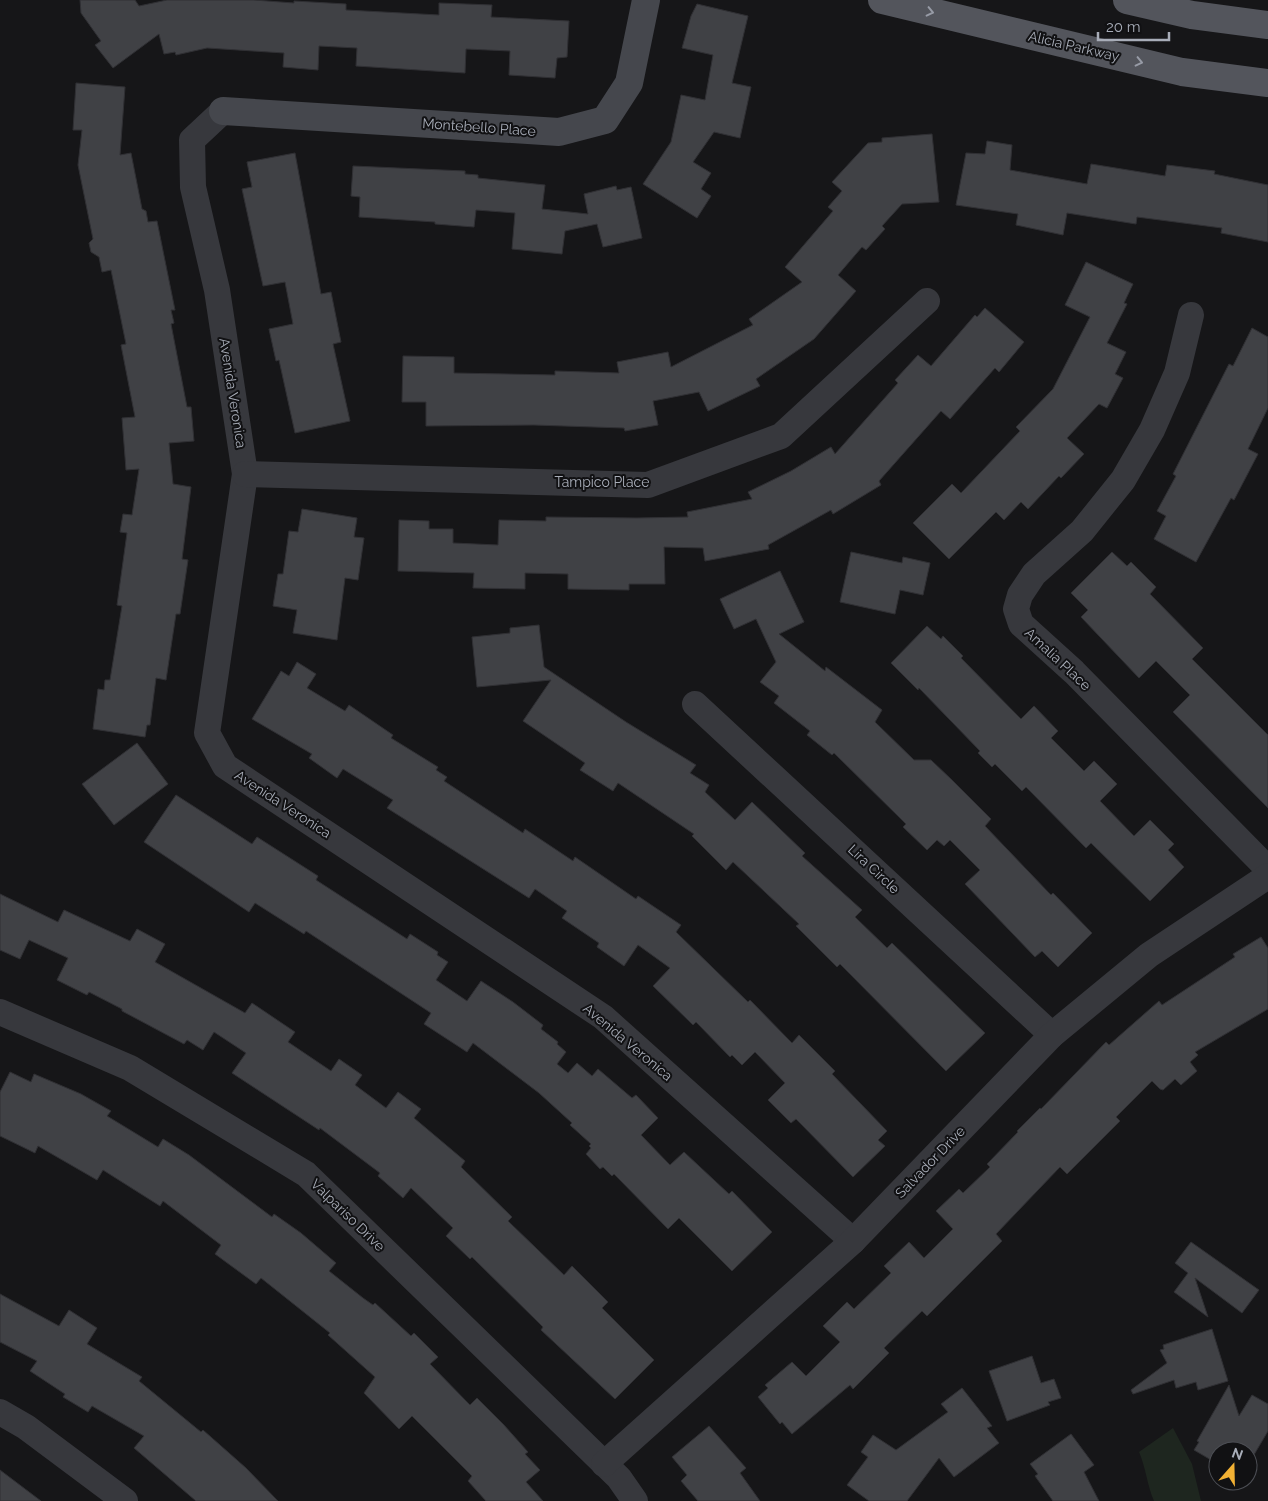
<svg xmlns="http://www.w3.org/2000/svg" width="1268" height="1501" viewBox="0 0 1268 1501" font-family="Raleway,sans-serif">
<style>
.green{fill:#1e261f}
.building{fill:#404145;stroke:#303034}
.lines{fill:none;stroke-linecap:round;stroke-linejoin:round}
.street{stroke:#37383d;stroke-width:26}
.secondary{stroke:#45474d;stroke-width:28}
.primary{stroke:#53555c;stroke-width:28}
.oneway{stroke:#979ba6}
.labels{text-anchor:middle;stroke-width:4;stroke-linejoin:round;paint-order:stroke}
.street-label{font-size:14px;fill:#a8adb8;stroke:#111113}
</style>
<rect width="100%" height="100%" fill="#161618"/>
<!-- green -->
<path class="green" d="M 1173,1428 L 1192,1464 L 1201,1501 L 1154,1501 C 1147,1485 1146,1468 1139,1452 Z"/>
<!-- building -->
<g class="building">
<polygon points="80,0 135,0 139,6 167,0 254,0 294,3 294,1 346,4 346,10 439,15 439,3 492,5 491,17 569,21 567,57 557,58 555,78 509,75 510,51 466,49 465,73 356,66 357,48 319,46 318,70 283,67 284,53 207,48 176,55 175,52 164,54 159,34 113,68 95,45 101,41 81,13"/>
<polygon points="697,4 748,16 732,83 751,87 740,138 714,132 693,162 711,173 701,189 711,196 697,218 643,184 671,142 681,95 705,100 713,55 682,48 691,16"/>
<polygon points="76,83 125,87 120,155 131,153 142,209 146,211 148,222 157,221 175,310 171,310 174,323 171,324 187,407 191,407 194,441 169,443 173,484 191,487 182,559 188,560 180,614 176,614 166,680 156,678 150,725 147,725 145,737 93,729 98,689 104,690 105,680 110,680 122,606 117,605 127,533 120,532 123,514 132,515 139,469 126,470 122,418 135,417 121,345 126,344 111,270 102,272 99,257 91,252 89,243 93,239 78,165 82,130 73,130"/>
<polygon points="932,134 939,202 902,204 882,226 885,229 866,250 862,247 838,275 856,291 814,339 756,379 760,386 708,411 699,392 653,401 658,425 625,431 624,428 534,425 426,426 426,402 402,402 403,356 454,357 454,373 555,375 555,371 619,373 617,362 668,352 671,367 753,325 749,319 802,282 785,267 833,211 828,207 842,191 832,182 868,143 882,142 882,138"/>
<polygon points="987,141 1012,145 1010,170 1087,184 1091,164 1165,176 1167,165 1215,171 1214,174 1268,185 1268,242 1221,233 1222,228 1137,217 1136,224 1067,213 1063,235 1016,225 1018,214 956,205 966,153 985,154"/>
<polygon points="295,153 321,294 331,292 341,342 333,344 350,421 295,433 279,360 276,361 269,329 293,324 285,282 263,286 242,189 252,187 247,162"/>
<polygon points="353,166 465,171 465,174 478,175 478,178 545,185 542,209 588,214 584,194 616,186 617,190 631,187 642,238 603,247 597,224 565,231 562,254 512,249 515,213 476,210 474,227 435,224 435,222 359,217 360,197 351,196"/>
<polygon points="1086,262 1133,284 1124,303 1127,304 1107,343 1126,352 1115,374 1123,378 1107,408 1099,404 1067,438 1084,454 1061,478 1059,476 1028,509 1021,502 1004,520 996,512 949,559 913,523 952,484 961,493 1020,431 1016,427 1053,389 1090,317 1065,305"/>
<polygon points="985,308 1024,342 999,372 995,368 950,419 941,411 879,481 881,485 833,514 831,510 768,545 769,549 705,561 703,548 664,547 665,584 629,584 629,590 568,589 568,574 525,573 525,589 473,588 474,573 398,571 399,520 429,521 429,529 453,529 453,543 498,545 499,520 546,521 546,517 637,518 688,517 687,512 752,499 748,492 791,471 831,447 835,454 898,383 895,380 918,355 931,366 975,315 977,317"/>
<polygon points="1252,328 1268,337 1268,408 1248,449 1258,454 1234,500 1231,498 1196,562 1154,539 1166,516 1157,511 1176,476 1173,474 1229,364 1233,366"/>
<polygon points="302,509 357,518 354,537 364,538 358,580 345,578 337,640 293,633 297,610 273,606 278,574 283,574 289,531 298,532"/>
<polygon points="851,552 902,563 903,557 930,563 923,595 900,590 895,614 840,602"/>
<polygon points="1112,552 1127,566 1131,562 1156,587 1150,594 1203,648 1192,659 1268,735 1268,808 1173,712 1190,695 1156,661 1139,678 1081,617 1088,610 1071,593"/>
<polygon points="780,571 804,622 779,634 825,671 826,667 882,710 875,722 914,760 931,760 951,779 991,819 985,826 1051,895 1053,893 1092,933 1058,967 1042,951 1035,957 965,884 980,870 950,840 944,846 937,840 927,850 903,827 906,824 834,753 832,755 807,735 810,731 774,703 779,696 760,682 776,662 756,619 734,629 720,599"/>
<polygon points="539,625 544,667 626,722 696,765 690,773 709,785 705,792 735,820 752,802 805,853 802,856 862,910 855,917 887,948 892,943 985,1033 946,1071 840,964 837,967 796,926 799,924 733,862 726,870 692,836 694,834 618,783 613,791 580,770 585,763 523,721 551,680 477,687 472,637 510,633 510,628"/>
<polygon points="927,626 941,639 943,636 963,656 961,658 1021,719 1034,706 1058,731 1051,738 1084,771 1094,761 1117,784 1100,801 1134,836 1150,820 1174,844 1168,850 1184,867 1150,901 1091,843 1086,848 1026,787 1022,791 995,764 992,767 978,753 980,751 919,688 918,690 891,663"/>
<polygon points="297,662 316,674 307,688 345,711 349,705 393,735 391,738 438,767 436,770 447,777 444,781 523,833 525,829 573,861 575,857 636,899 638,896 681,925 676,932 748,1002 750,1000 792,1043 799,1035 835,1071 832,1074 887,1131 878,1140 885,1146 853,1177 796,1119 791,1123 768,1100 785,1083 755,1052 742,1065 732,1055 730,1057 696,1022 693,1025 653,986 670,968 638,945 624,966 597,947 599,943 562,918 567,911 535,889 529,898 387,808 393,800 343,769 337,778 309,758 312,754 252,719 281,671 289,676"/>
<polygon points="137,743 168,784 114,825 82,784"/>
<polygon points="176,795 252,844 257,837 318,876 316,880 407,939 410,934 438,952 437,955 448,962 436,980 467,1001 481,981 513,1002 543,1025 541,1029 558,1042 557,1044 566,1052 557,1064 568,1073 577,1063 592,1076 598,1069 632,1098 636,1095 658,1118 641,1135 670,1165 684,1152 729,1194 732,1191 772,1232 732,1271 679,1218 668,1229 614,1174 612,1176 603,1167 600,1169 586,1154 591,1148 589,1146 591,1144 570,1125 572,1123 539,1093 473,1043 467,1052 424,1024 431,1013 306,931 304,934 255,903 249,912 144,842"/>
<polygon points="0,894 58,922 64,910 130,941 137,929 165,944 155,962 245,1013 252,1003 295,1032 288,1042 331,1071 339,1059 362,1075 355,1085 386,1108 398,1092 421,1109 414,1118 465,1161 461,1167 512,1217 508,1221 564,1275 572,1266 608,1302 602,1308 654,1360 615,1399 541,1330 543,1327 472,1257 470,1259 446,1236 453,1228 411,1188 403,1198 378,1176 380,1173 320,1128 319,1130 232,1073 246,1053 214,1032 203,1050 187,1040 184,1044 122,1011 122,1009 89,992 87,995 57,980 68,958 29,940 20,959 0,950"/>
<polygon points="1261,937 1268,948 1268,1009 1195,1052 1198,1055 1190,1062 1197,1071 1181,1085 1175,1079 1163,1090 1160,1089 1152,1081 1116,1117 1120,1121 1067,1174 1060,1167 996,1234 1002,1241 927,1316 922,1311 884,1348 889,1353 853,1389 850,1385 792,1434 782,1422 780,1424 758,1397 768,1388 765,1385 792,1362 806,1376 840,1342 823,1326 847,1302 854,1309 891,1273 884,1266 909,1242 924,1258 953,1229 936,1211 959,1189 963,1193 990,1167 987,1164 1018,1132 1017,1131 1040,1108 1041,1109 1106,1042 1109,1045 1159,1001 1162,1005 1235,957 1233,954"/>
<polygon points="10,1072 31,1082 34,1074 81,1094 111,1111 107,1116 158,1147 163,1139 189,1155 272,1217 274,1214 301,1233 336,1263 329,1271 363,1298 373,1305 375,1303 411,1336 414,1333 438,1357 430,1364 470,1405 477,1398 504,1425 528,1452 525,1454 540,1470 526,1482 543,1501 486,1501 468,1481 472,1476 412,1416 399,1429 364,1393 375,1377 328,1335 330,1333 261,1278 256,1284 215,1254 221,1245 163,1201 160,1206 103,1170 97,1180 38,1146 35,1153 0,1136 0,1092"/>
<polygon points="1191,1242 1259,1290 1242,1313 1195,1278 1208,1317 1174,1292 1188,1273 1175,1263"/>
<polygon points="0,1294 59,1326 69,1310 97,1328 87,1344 142,1377 139,1381 201,1432 203,1430 246,1468 278,1501 196,1501 134,1448 144,1436 92,1406 88,1412 63,1397 65,1394 30,1371 37,1361 0,1342"/>
<polygon points="1212,1329 1228,1381 1198,1390 1196,1382 1176,1388 1174,1380 1133,1394 1131,1390 1167,1363 1160,1350 1164,1349 1163,1345"/>
<polygon points="1032,1356 1041,1383 1054,1379 1061,1398 1048,1402 1050,1405 1007,1421 989,1371"/>
<polygon points="1229,1385 1239,1416 1252,1395 1268,1404 1268,1431 1248,1465 1248,1451 1218,1451 1218,1464 1194,1450 1199,1442 1197,1441"/>
<polygon points="962,1388 992,1426 987,1428 999,1443 954,1477 939,1458 907,1501 869,1501 847,1485 868,1457 861,1452 873,1435 896,1450 948,1412 941,1404"/>
<polygon points="709,1426 746,1468 740,1473 760,1501 698,1501 681,1481 687,1475 672,1457"/>
<polygon points="1071,1434 1094,1465 1084,1472 1099,1501 1053,1501 1035,1476 1038,1474 1030,1464"/>
<polygon points="0,1470 41,1501 0,1501"/>
</g>
<g class="lines">
<!-- street -->
<g class="street">
<polyline points="223,111 192,140 193,187 217,290 245,474 207,733 225,766 603,1017 853,1241"/>
<polyline points="1191,315 1177,373 1152,430 1123,480 1082,531 1034,574 1020,595 1016,609 1021,624 1074,672 1268,869"/>
<polyline points="245,474 648,485 781,436 927,301"/>
<polyline points="695,704 1052,1035"/>
<polyline points="0,1012 130,1068 306,1174 619,1478 635,1501"/>
<polyline points="0,1412 26,1427 125,1501"/>
<polyline points="604,1464 853,1241 1052,1035 1149,955 1268,876"/>
</g>
<!-- secondary -->
<polyline class="secondary" points="223,111 559,132 605,120 629,83 646,0"/>
<!-- primary -->
<g class="primary">
<polyline points="882,0 1182,72 1268,83"/>
<polyline points="1127,0 1192,15 1268,25"/>
</g>
</g>
<!-- one-way arrows -->
<defs><path id="oneway-chevron" d="M-2-3.5L2.5 0L-2 3.5" fill="none" stroke-width="1.6" stroke-linecap="round" stroke-linejoin="round" transform="scale(1.25)"/></defs>
<g class="oneway">
<use href="#oneway-chevron" transform="translate(930 12) rotate(13)"/>
<use href="#oneway-chevron" transform="translate(1139 62) rotate(13)"/>
</g>
<g class="labels">
<!-- street labels -->
<g class="street-label">
<text transform="translate(1074 46) rotate(13)" y="5">Alicia Parkway</text>
<text transform="translate(479 127) rotate(4)" y="5">Montebello Place</text>
<text transform="translate(233 393) rotate(81)" y="5">Avenida Veronica</text>
<text x="602" y="487">Tampico Place</text>
<text transform="translate(1058 659) rotate(43)" y="5">Amalia Place</text>
<text transform="translate(283 804) rotate(33)" y="5">Avenida Veronica</text>
<text transform="translate(874 869) rotate(43)" y="5">Lira Circle</text>
<text transform="translate(628 1042) rotate(40)" y="5">Avenida Veronica</text>
<text transform="translate(930 1162) rotate(-46)" y="5">Salvador Drive</text>
<text transform="translate(348 1215) rotate(44)" y="5">Valpariso Drive</text>
</g>
</g>
<!-- north arrow -->
<g transform="translate(1233 1466) rotate(20)"><circle r="24" fill="#111113" stroke="#4d4f55"/>
<path d="M0-4L9 19L0 12L-9 19Z" fill="#f2b134"/>
<text y="-8" font-size="14" font-weight="bold" text-anchor="middle" fill="#a8adb8">N</text>
</g>
<!-- scale -->
<path d="M1098 32v8h71v-8" fill="none" stroke="#a8adb8" stroke-width="2.5"/>
<text x="1106" y="32" font-size="15" fill="#a8adb8" stroke="#111113" stroke-width="4" paint-order="stroke">20 m</text>
</svg>
